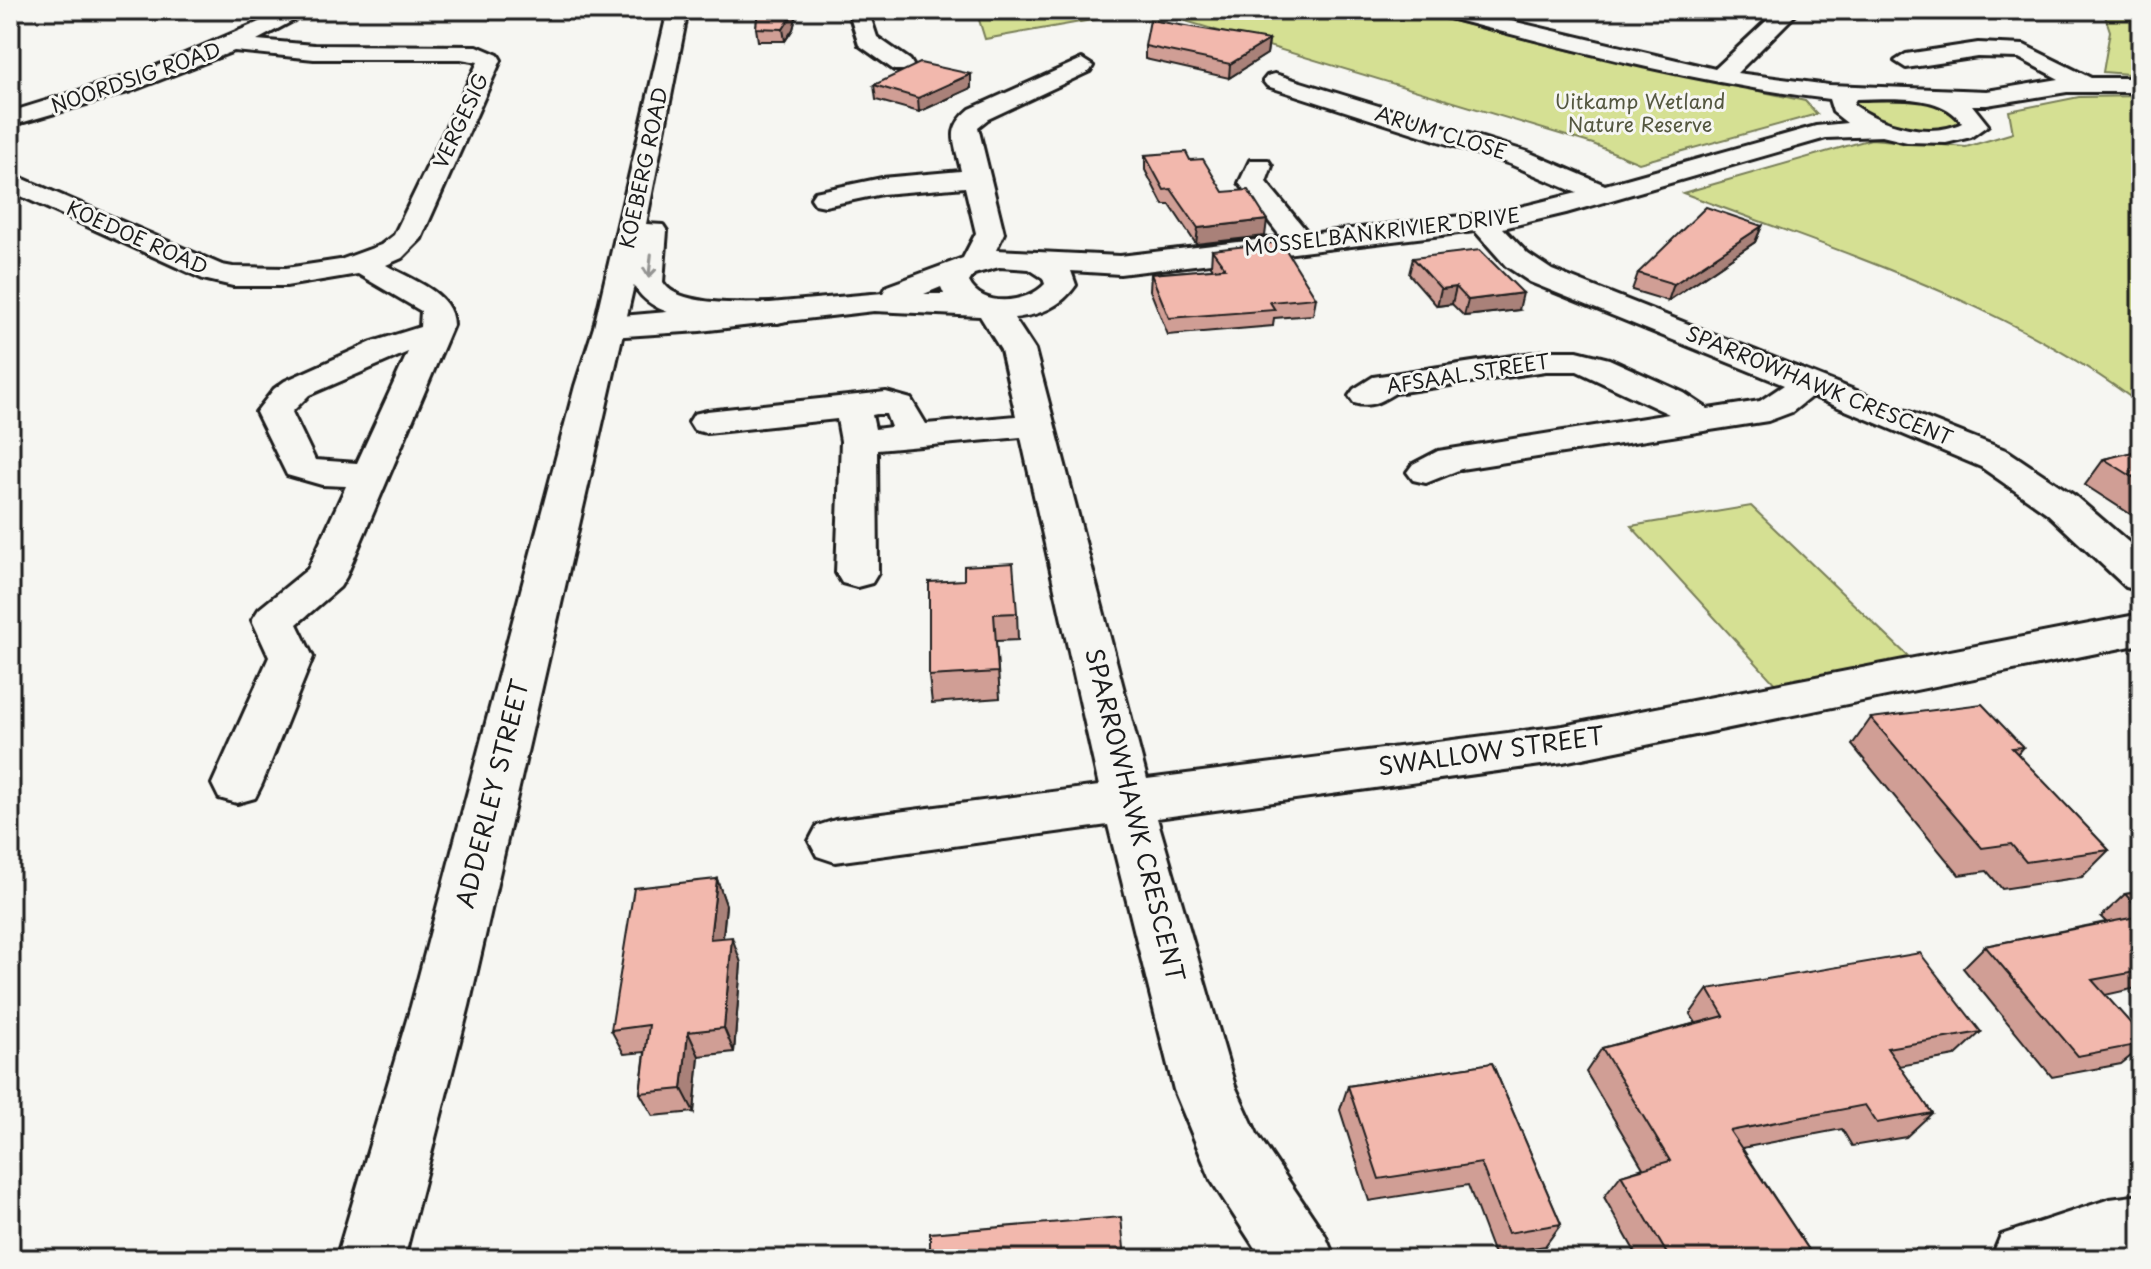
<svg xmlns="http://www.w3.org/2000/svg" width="2151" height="1269" viewBox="0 0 2151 1269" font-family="'Playpen Sans',sans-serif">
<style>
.green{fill:#d5e093;stroke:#787e58;stroke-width:2}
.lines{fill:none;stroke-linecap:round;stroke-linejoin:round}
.minor-casing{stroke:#1c1c1c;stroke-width:6}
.major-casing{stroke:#1c1c1c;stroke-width:6}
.minor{fill:#f6f6f2;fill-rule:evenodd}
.major{fill:#f6f6f2;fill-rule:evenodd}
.wall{fill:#d09e95;stroke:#1c1c1c;stroke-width:2}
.shaded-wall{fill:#a98179;stroke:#1c1c1c;stroke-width:2}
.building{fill:#f2b8ad;stroke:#1c1c1c;stroke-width:2}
.oneway{stroke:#949492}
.labels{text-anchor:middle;stroke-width:6;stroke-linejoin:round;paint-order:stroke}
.far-street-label{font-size:20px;fill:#1c1c1c;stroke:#f6f6f2}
.far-park-label{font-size:20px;fill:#545740;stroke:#f6f6f2}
.street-label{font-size:24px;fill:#1c1c1c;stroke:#f6f6f2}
</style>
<rect width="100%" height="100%" fill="#f6f6f2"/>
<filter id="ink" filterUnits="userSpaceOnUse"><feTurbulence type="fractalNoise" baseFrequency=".0125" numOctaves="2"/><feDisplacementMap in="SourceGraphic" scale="16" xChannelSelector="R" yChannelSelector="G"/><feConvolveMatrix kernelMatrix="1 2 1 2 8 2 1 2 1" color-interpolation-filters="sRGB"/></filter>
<g filter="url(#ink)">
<!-- green -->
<g class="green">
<polygon points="976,10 1410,10 1571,51 1805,101 1817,114 1639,163 1593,144 1179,19 1120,15 985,39"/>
<polygon points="2103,10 2141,10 2141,75 2103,72 2110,31"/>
<path d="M 2141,96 L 2141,405 C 2006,302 1840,252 1683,193 L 1871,139 L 1966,147 L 2013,133 L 2009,111 L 2079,97 Z"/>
<path d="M 1912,97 L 1946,107 L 1960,122 C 1946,137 1905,131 1886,125 C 1875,121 1863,112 1853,106 L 1858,98 Z"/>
<polygon points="1751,506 1911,659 1776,685 1631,526"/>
</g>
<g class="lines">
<defs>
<g id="minor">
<path d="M 287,10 L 313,10 L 257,40 L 314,45 L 477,46 L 498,55 L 501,60 L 421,239 L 402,258 L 386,265 C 411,280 453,292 453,325 L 346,577 L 340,587 L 297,624 L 313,657 L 262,784 L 255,798 L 237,803 L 219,798 L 212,784 L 269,657 L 252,620 L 259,609 L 308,569 L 346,486 L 322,485 L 287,475 L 256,412 L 274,389 L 285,381 L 372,342 L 420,327 L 421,311 L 358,274 L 286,286 L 233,286 L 203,279 L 10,191 L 10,173 L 222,265 L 233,267 L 286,268 L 340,260 L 381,245 L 394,235 L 478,62 L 461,59 L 314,59 L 234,51 L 131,91 L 10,126 L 10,112 L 152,68 ZM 408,352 L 357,463 L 315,460 L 292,412 L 309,395 Z"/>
<polygon points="848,10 868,10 877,37 910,60 913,65 910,70 894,70 859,45"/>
<path d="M 1431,10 L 1465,10 L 1715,69 L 1778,10 L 1800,10 L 1737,73 L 1829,85 L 1987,91 L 2059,79 L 2019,58 L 1978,57 L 1906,68 L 1895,61 L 1906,54 L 1978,43 L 2024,45 L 2091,78 L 2141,78 L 2141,92 L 2067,92 L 1987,105 L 1972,105 L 1988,125 L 1971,137 L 1946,143 L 1907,142 L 1882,136 L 1826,138 L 1566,213 L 1503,228 L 1528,254 L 1552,270 L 2008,451 L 2075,496 L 2141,553 L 2141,591 L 2126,587 L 2047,513 L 1981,467 L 1812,396 L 1792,412 L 1768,421 L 1461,469 L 1426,483 L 1413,480 L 1407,472 L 1413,464 L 1438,451 L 1669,414 L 1577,371 L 1546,371 L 1395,393 C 1380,402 1371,408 1354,403 L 1349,396 L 1354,389 L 1373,377 L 1546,351 L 1577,351 L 1609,359 L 1684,393 L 1708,409 L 1760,401 L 1784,385 L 1530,282 L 1506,266 L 1475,231 L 1120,274 L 1071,271 L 1076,285 C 1061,307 1040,315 1014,318 L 1035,350 L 1147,779 L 1563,726 L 2141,614 L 2141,644 L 1563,762 L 1157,818 L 1235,1086 L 1257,1134 L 1325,1235 L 1335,1259 L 1262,1259 L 1211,1180 L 1174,1090 L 1108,825 L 835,862 L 817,856 L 809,841 L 817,826 L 835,820 L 1099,786 L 1021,437 L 877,450 L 878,573 L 872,583 L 857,587 L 842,583 L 836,573 L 841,441 L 837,419 L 707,433 L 694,430 L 689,422 L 694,414 L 707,411 L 886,392 L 911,399 L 926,424 L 1016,416 L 1001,350 L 980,316 L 874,311 L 700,331 L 610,337 L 599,334 L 594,327 L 599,320 L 610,317 L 883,293 L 887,286 L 963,258 L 976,233 L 965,187 L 882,194 L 825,206 L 815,204 L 811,198 L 815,192 L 882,178 L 961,171 C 955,141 945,130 970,109 L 1082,59 L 1093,66 L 1090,71 L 988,119 L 978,127 L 1004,233 L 996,250 L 1120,256 L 1281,237 L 1239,183 L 1250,160 L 1268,160 L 1272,166 L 1266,182 L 1309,234 L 1504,211 L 1577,193 L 1510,164 L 1267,86 L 1263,81 L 1267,76 L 1275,74 L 1528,152 L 1605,185 L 1816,126 L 1847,123 L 1833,112 L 1829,99 C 1694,83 1565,48 1434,14 ZM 1856,99 C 1888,99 1941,92 1962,123 C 1930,139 1880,125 1853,104 ZM 999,267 L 1029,269 L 1043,278 L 1045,284 C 1028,303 982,309 969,282 L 974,274 ZM 941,287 L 944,294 L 924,294 ZM 877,414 L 886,414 L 891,427 L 875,429 L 872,415 Z"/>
<polygon points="2141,1195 2141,1259 1991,1259 2001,1235 2110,1199"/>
</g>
<path id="major" d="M 668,10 L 688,10 L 646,224 L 663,225 L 667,231 L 663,282 C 677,308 751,303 778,303 L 789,306 L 794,313 L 789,320 L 778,323 C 737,321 656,328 634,285 L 469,1006 L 404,1259 L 336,1259 L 411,1006 L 575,386 L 594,327 Z"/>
</defs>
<!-- minor casing -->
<use href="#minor" class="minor-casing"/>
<!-- major casing -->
<use href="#major" class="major-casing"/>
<!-- minor -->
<use href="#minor" class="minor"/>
<!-- major -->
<use href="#major" class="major"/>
</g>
<!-- wall -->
<g class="wall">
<polygon points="758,10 798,10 793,29 785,41 758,41 756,28"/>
<polygon points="1269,40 1267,54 1229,78 1145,59 1145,46"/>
<polygon points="971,74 971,88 919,112 876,100 874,85"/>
<polygon points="1145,155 1190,160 1265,236 1196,244 1170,205 1163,205 1145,170"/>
<polygon points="1762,226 1755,242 1668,301 1632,290 1638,273"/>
<polygon points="1212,250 1316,298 1313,315 1274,318 1273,326 1168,335 1150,290 1151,274 1213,269 1211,266"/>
<polygon points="1413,258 1519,310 1464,316 1452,304 1437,306 1409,274"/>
<polygon points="2141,450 2141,521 2085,485 2104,459"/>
<polygon points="929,582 1017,613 1018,640 996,641 1000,698 932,703 929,676"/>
<polygon points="1871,718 2023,747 2017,754 2109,850 2082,877 2002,889 1987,871 1959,875 1852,745"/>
<polygon points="717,879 726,905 723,938 741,963 734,1052 699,1056 694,1112 653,1116 640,1093 645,1052 624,1054 611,1030"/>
<polygon points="2141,892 2141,987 2105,995 2141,1035 2141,1048 2121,1064 2052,1077 1963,968 1985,946 2106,922 2101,917 2125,894"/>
<polygon points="1708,989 1981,1032 1955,1056 1899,1066 1932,1113 1906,1137 1852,1146 1842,1129 1742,1148 1815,1259 1639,1259 1604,1197 1621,1175 1643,1168 1586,1072 1602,1048 1696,1023 1690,1014"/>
<polygon points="1492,1063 1561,1224 1545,1246 1494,1254 1468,1185 1369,1201 1340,1110 1348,1086"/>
</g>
<!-- shaded-wall -->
<g class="shaded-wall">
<polygon points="793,10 798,10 793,29 785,41 783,29"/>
<polygon points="1269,40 1267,54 1229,78 1230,64"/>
<polygon points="971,74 971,88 919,112 918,98"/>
<polygon points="1267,220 1265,236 1196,244 1198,228"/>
<polygon points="1762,226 1755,242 1668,301 1674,284"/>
<polygon points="1456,287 1452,304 1437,306 1441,289"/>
<polygon points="1523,293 1519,310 1464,316 1468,300"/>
<polygon points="717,879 726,905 720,965 710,939"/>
<polygon points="732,937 741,963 734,1052 724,1028"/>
<polygon points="688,1032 699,1056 694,1112 682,1089"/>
</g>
<!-- building -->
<g class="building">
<polygon points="758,10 793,10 791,17 783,29 756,28"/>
<polygon points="1150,20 1269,40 1230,64 1145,46"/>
<polygon points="920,63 971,74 918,98 874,85"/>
<polygon points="1186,152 1190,160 1203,159 1223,192 1248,190 1267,220 1198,228 1171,189 1164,190 1145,155"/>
<polygon points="1706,207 1762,226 1674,284 1638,273"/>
<polygon points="1281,242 1316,298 1270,302 1275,310 1169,318 1151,274 1225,268 1212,250"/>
<polygon points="1480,250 1523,293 1468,300 1456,287 1441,289 1413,258"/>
<polygon points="2141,450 2141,482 2104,459"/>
<polygon points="1013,563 1017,613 994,614 998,672 929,676 929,582 964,580 964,566"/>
<polygon points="1982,704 2023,747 2012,748 2109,850 2026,862 2011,844 1982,848 1871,718"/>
<polygon points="717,879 710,939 732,937 724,1028 688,1032 682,1089 640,1093 649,1025 611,1030 634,888"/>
<polygon points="2141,892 2141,911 2125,894"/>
<polygon points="2141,916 2141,971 2092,980 2141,1035 2141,1044 2078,1056 1985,946"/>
<polygon points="1920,953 1981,1032 1887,1048 1932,1113 1877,1123 1865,1105 1730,1131 1815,1259 1670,1259 1621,1175 1670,1161 1602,1048 1724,1016 1708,989"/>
<polygon points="1492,1063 1561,1224 1508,1233 1481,1163 1379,1179 1348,1086"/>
<polygon points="1121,1217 1125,1259 889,1259 930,1255 930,1233"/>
</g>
<!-- one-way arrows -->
<defs><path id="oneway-shaft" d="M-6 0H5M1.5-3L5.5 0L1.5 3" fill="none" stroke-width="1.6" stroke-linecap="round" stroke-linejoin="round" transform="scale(2)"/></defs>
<use class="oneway" href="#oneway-shaft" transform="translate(650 266) rotate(96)"/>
</g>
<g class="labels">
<!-- far-street labels -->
<g class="far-street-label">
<text transform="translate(136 78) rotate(-19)" y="7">NOORDSIG ROAD</text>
<text transform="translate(461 121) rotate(-65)" y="7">VERGESIG</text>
<text transform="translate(1441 133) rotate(17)" y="7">ARUM CLOSE</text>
<text transform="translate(644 168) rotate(-78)" y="7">KOEBERG ROAD</text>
<text transform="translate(1382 232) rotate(-7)" y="7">MOSSELBANKRIVIER DRIVE</text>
<text transform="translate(137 238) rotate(24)" y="7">KOEDOE ROAD</text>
<text transform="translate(1468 374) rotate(-9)" y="7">AFSAAL STREET</text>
<text transform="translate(1819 386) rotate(22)" y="7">SPARROWHAWK CRESCENT</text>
</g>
<!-- far-park labels -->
<g class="far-park-label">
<text x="1640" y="109">Uitkamp Wetland<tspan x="1640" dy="23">Nature Reserve</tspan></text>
</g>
<!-- street labels -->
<g class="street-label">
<text transform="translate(1491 752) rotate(-8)" y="8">SWALLOW STREET</text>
<text transform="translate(493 794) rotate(-76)" y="8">ADDERLEY STREET</text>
<text transform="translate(1134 815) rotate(76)" y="8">SPARROWHAWK CRESCENT</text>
</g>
</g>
<!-- margin -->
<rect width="2151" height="1269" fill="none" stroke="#f6f6f2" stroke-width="40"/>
<rect x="20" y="20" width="2111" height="1229" fill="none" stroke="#1c1c1c" stroke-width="3" filter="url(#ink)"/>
</svg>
